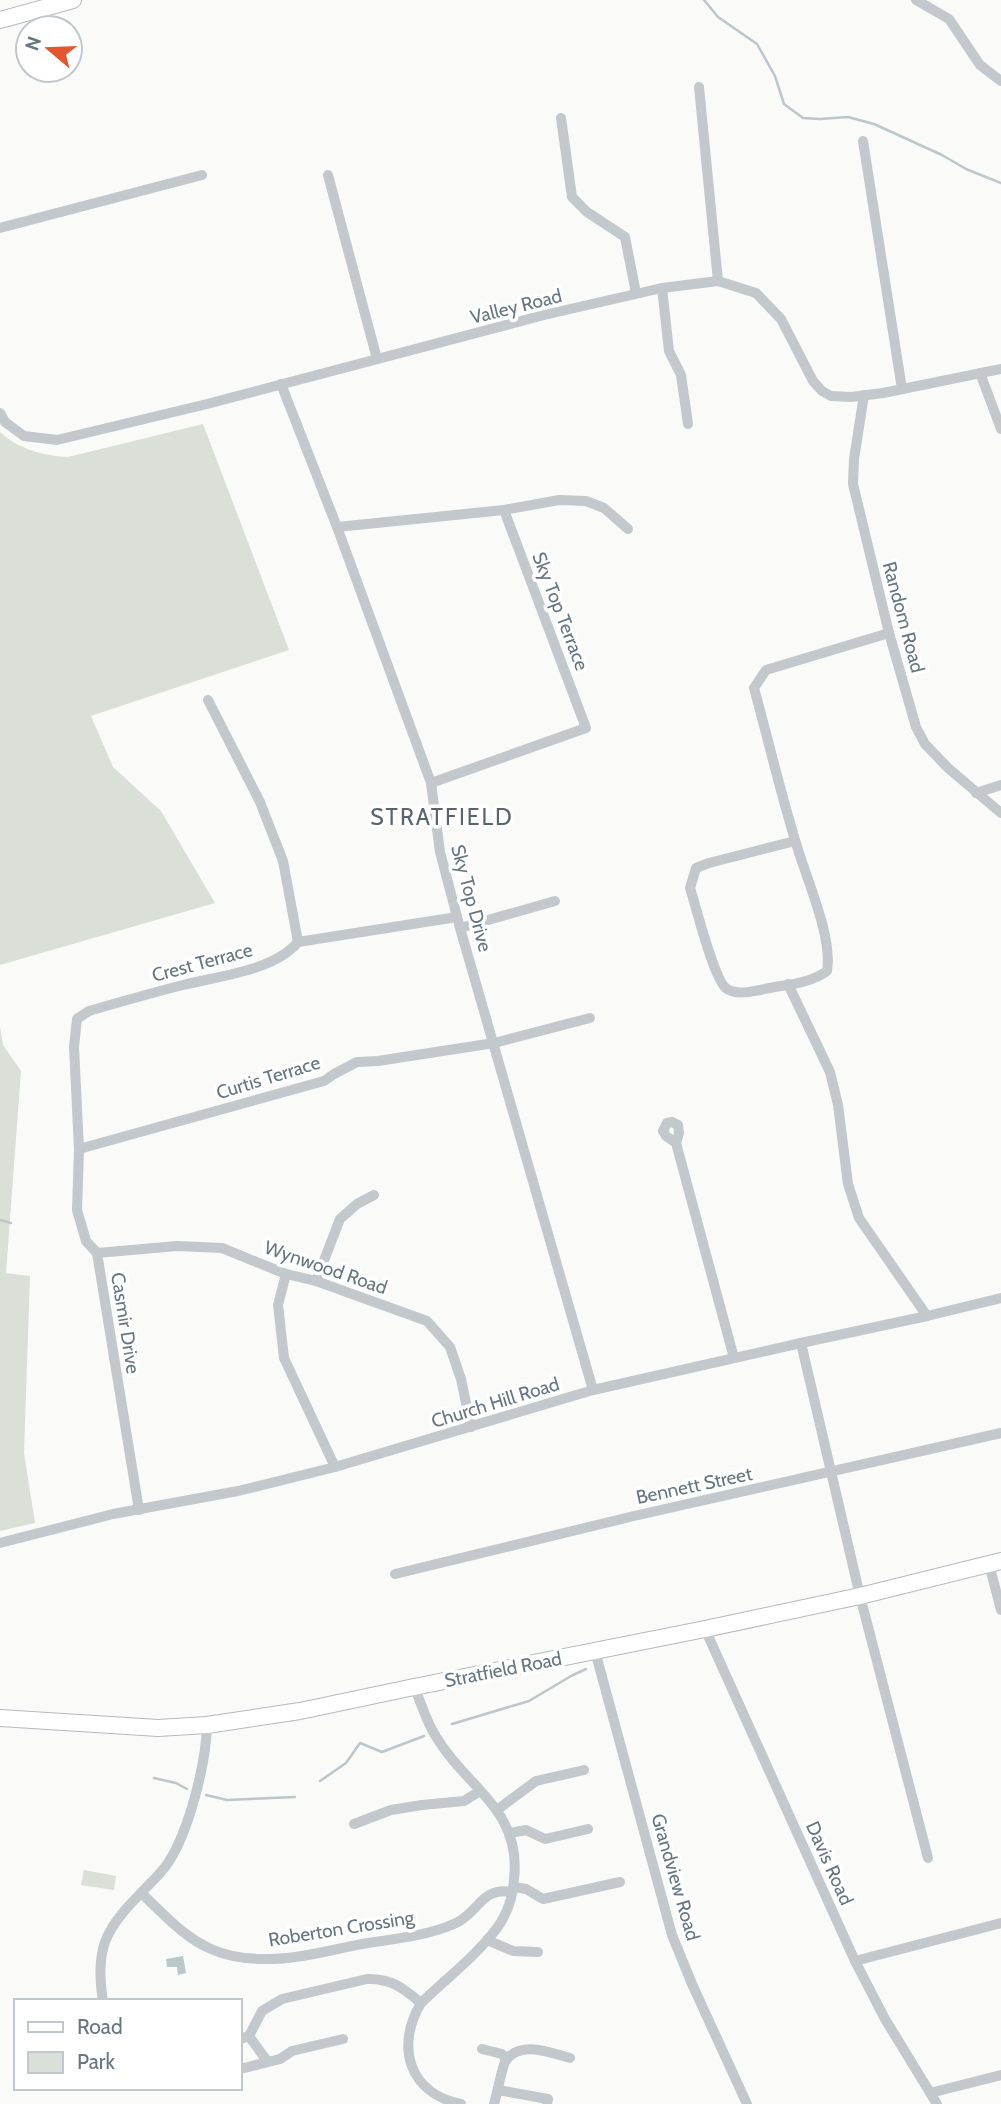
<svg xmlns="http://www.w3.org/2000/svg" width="1001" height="2104" viewBox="0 0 1001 2104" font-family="Cabin,sans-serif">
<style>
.green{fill:#dadfd7}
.water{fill:#bbc7cb}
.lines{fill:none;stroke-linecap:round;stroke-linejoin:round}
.stream{stroke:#bbc7cb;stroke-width:2.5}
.secondary-casing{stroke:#b3babf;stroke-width:18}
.minor{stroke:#c3c8cc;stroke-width:10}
.secondary{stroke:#fff;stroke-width:16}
.labels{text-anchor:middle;stroke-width:7;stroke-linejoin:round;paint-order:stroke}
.street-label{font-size:19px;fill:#657683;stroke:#fff}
.quarter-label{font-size:23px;letter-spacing:2px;fill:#57646e;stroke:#fff}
</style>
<rect width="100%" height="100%" fill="#fafaf8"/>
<!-- green -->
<g class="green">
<path d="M 203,424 L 289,650 L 91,716 L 113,767 L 161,811 L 215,903 L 0,965 L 0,432 C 18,449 44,456 68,457 Z"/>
<polygon points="0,1027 3,1045 21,1071 6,1273 30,1276 24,1453 35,1523 0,1531"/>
<polygon points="84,1870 116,1876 114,1890 81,1885"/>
</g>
<!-- water -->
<polygon class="water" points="183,1956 186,1973 178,1975 177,1967 167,1967 166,1959"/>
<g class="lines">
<!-- stream -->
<g class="stream">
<polyline points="704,0 718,17 757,44 775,76 784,104 803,118 820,119 848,117 874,124 942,155 966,169 1001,183"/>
<polyline points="0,1220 11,1223"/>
<polyline points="452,1724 529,1701 571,1676 586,1669"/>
<polyline points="154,1778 176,1783 187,1789"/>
<polyline points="320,1781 346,1763 360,1743 382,1752 424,1736"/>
<polyline points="206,1795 227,1800 295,1797"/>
</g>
<defs>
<g id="secondary">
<polyline points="0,20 73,0"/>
<polyline points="0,1718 158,1728 207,1725 300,1711 414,1687 705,1629 860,1596 1001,1561"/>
</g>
</defs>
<!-- secondary casing -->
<use href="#secondary" class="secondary-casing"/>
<!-- minor -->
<g class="minor">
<polyline points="916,0 949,19 980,65 1001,81"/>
<polyline points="699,87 718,281"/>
<polyline points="561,118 572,197 587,212 625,237 636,293"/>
<polyline points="863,141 902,389"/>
<polyline points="328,175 377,359"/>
<polyline points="0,228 202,175"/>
<polyline points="662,288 669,351 681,375 688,424"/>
<polyline points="980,373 1001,429"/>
<polyline points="281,384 337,527 431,783 440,852 460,928 593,1390"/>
<polyline points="864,395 854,459 853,484 889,633 916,727 925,744 948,768 1001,813"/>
<polyline points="0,413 5,422 24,436 57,440 207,404 544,315 662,288 718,281 756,293 781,319 813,381 822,391 831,396 851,397 883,393 1001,369"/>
<polyline points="337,527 504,510 559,500 586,501 604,508 628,529"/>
<polyline points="208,700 260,802 283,861 298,942"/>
<polyline points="431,783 586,728 504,510"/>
<polyline points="976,793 1001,785"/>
<path d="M 795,841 L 709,863 L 696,868 L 690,888 C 696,906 714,981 727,989 C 740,997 762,989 775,987 C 793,984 812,982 827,971 C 833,937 806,878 796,843 C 780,791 768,739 754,688 L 766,670 L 889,633"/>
<polyline points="460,928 555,901"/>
<polyline points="788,984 830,1072 838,1105 848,1184 859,1218 927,1316"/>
<polyline points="676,1143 679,1133 678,1125 672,1122 667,1123 663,1131 666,1136 676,1143 734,1358"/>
<polyline points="79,1149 324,1081 334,1074 357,1062 378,1061 494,1043 590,1018"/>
<polyline points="97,1253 177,1246 222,1248 286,1274 316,1281 427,1321 450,1347 461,1379 471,1427"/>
<polyline points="286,1274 278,1305 284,1358 335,1467"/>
<polyline points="316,1281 340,1219 357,1204 374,1195"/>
<polyline points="801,1343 860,1596 928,1858"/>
<path d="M 139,1510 L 97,1253 L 86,1241 L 77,1210 L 79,1149 L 74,1047 L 77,1019 L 89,1011 C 120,1002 151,993 183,985 C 218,976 274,971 298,942 L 457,917"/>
<polyline points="0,1543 113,1514 238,1491 335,1467 593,1390 801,1343 927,1316 1001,1298"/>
<polyline points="989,1564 1001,1610"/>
<polyline points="395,1574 634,1516 1001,1433"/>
<polyline points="705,1629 855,1961 885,2019 937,2104"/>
<polyline points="595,1651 672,1935 692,1984 747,2104"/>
<path d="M 414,1687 C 421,1702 426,1721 435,1735 C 466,1788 522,1809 514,1879 C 513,1897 507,1914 497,1928 C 476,1956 446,1979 421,2003 C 395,2047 409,2093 461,2104"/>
<polyline points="497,1810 536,1781 584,1770"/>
<polyline points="354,1824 391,1810 422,1805 464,1801 480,1791"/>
<polyline points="510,1833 526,1830 545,1839 588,1829"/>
<polyline points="514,1887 526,1889 543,1899 620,1882"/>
<path d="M 141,1893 C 163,1913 183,1937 211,1949 C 227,1956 245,1959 263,1959 C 296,1960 330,1950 362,1944 C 393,1939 428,1936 456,1923 C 479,1912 482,1886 512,1892"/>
<polyline points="487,1940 513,1951 538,1952"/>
<polyline points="855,1961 1001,1923"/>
<path d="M 103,2001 C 95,1951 104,1930 139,1895 C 148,1885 160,1875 168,1863 C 189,1831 206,1764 207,1725"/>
<polyline points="249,2036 267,2061"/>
<path d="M 240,2039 L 249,2036 L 262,2011 L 282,1999 L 367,1979 C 391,1978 403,1988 421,2003"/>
<polyline points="482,2049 502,2054 506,2060"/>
<polyline points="240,2069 280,2059 292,2051 343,2039"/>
<polyline points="498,2090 548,2099 547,2104"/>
<polyline points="930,2093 1001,2075"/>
<path d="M 494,2104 C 497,2095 502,2066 506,2060 C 521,2040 551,2053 570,2058"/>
</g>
<!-- secondary -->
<use href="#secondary" class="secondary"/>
</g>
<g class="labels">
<!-- street labels -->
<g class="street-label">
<text transform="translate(516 306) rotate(-14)" y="7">Valley Road</text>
<text transform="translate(561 611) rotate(69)" y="7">Sky Top Terrace</text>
<text transform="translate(904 617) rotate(75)" y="7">Random Road</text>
<text transform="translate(472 898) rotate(75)" y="7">Sky Top Drive</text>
<text transform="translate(202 962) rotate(-15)" y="7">Crest Terrace</text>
<text transform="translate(268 1077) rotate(-17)" y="7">Curtis Terrace</text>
<text transform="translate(326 1267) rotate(19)" y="7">Wynwood Road</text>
<text transform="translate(126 1323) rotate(81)" y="7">Casmir Drive</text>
<text transform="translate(495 1402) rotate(-17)" y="7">Church Hill Road</text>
<text transform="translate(694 1485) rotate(-12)" y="7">Bennett Street</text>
<text transform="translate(503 1669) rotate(-11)" y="7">Stratfield Road</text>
<text transform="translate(830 1863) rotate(66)" y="7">Davis Road</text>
<text transform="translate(676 1877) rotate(74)" y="7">Grandview Road</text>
<text transform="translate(341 1928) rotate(-9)" y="7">Roberton Crossing</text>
</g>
<!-- quarter labels -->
<g class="quarter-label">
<text x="442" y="825">STRATFIELD</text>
</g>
</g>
<!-- legend -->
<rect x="14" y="1999" width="228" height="91" fill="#ffffff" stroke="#c1c8cd" stroke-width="2"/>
<rect x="28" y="2022" width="35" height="10" fill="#ffffff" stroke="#c1c8cd" stroke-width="2"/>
<text x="77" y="2034" font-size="21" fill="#657683">Road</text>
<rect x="28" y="2052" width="35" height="21" fill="#dadfd7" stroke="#c1c8cd" stroke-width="2"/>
<text x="77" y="2069" font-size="21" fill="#657683">Park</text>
<!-- north arrow -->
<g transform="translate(49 49) rotate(289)"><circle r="33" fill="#ffffff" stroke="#c1c8cd" stroke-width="2"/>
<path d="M0-5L12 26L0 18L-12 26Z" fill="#e4572e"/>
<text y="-10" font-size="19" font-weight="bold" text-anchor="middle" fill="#657683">N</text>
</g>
</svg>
